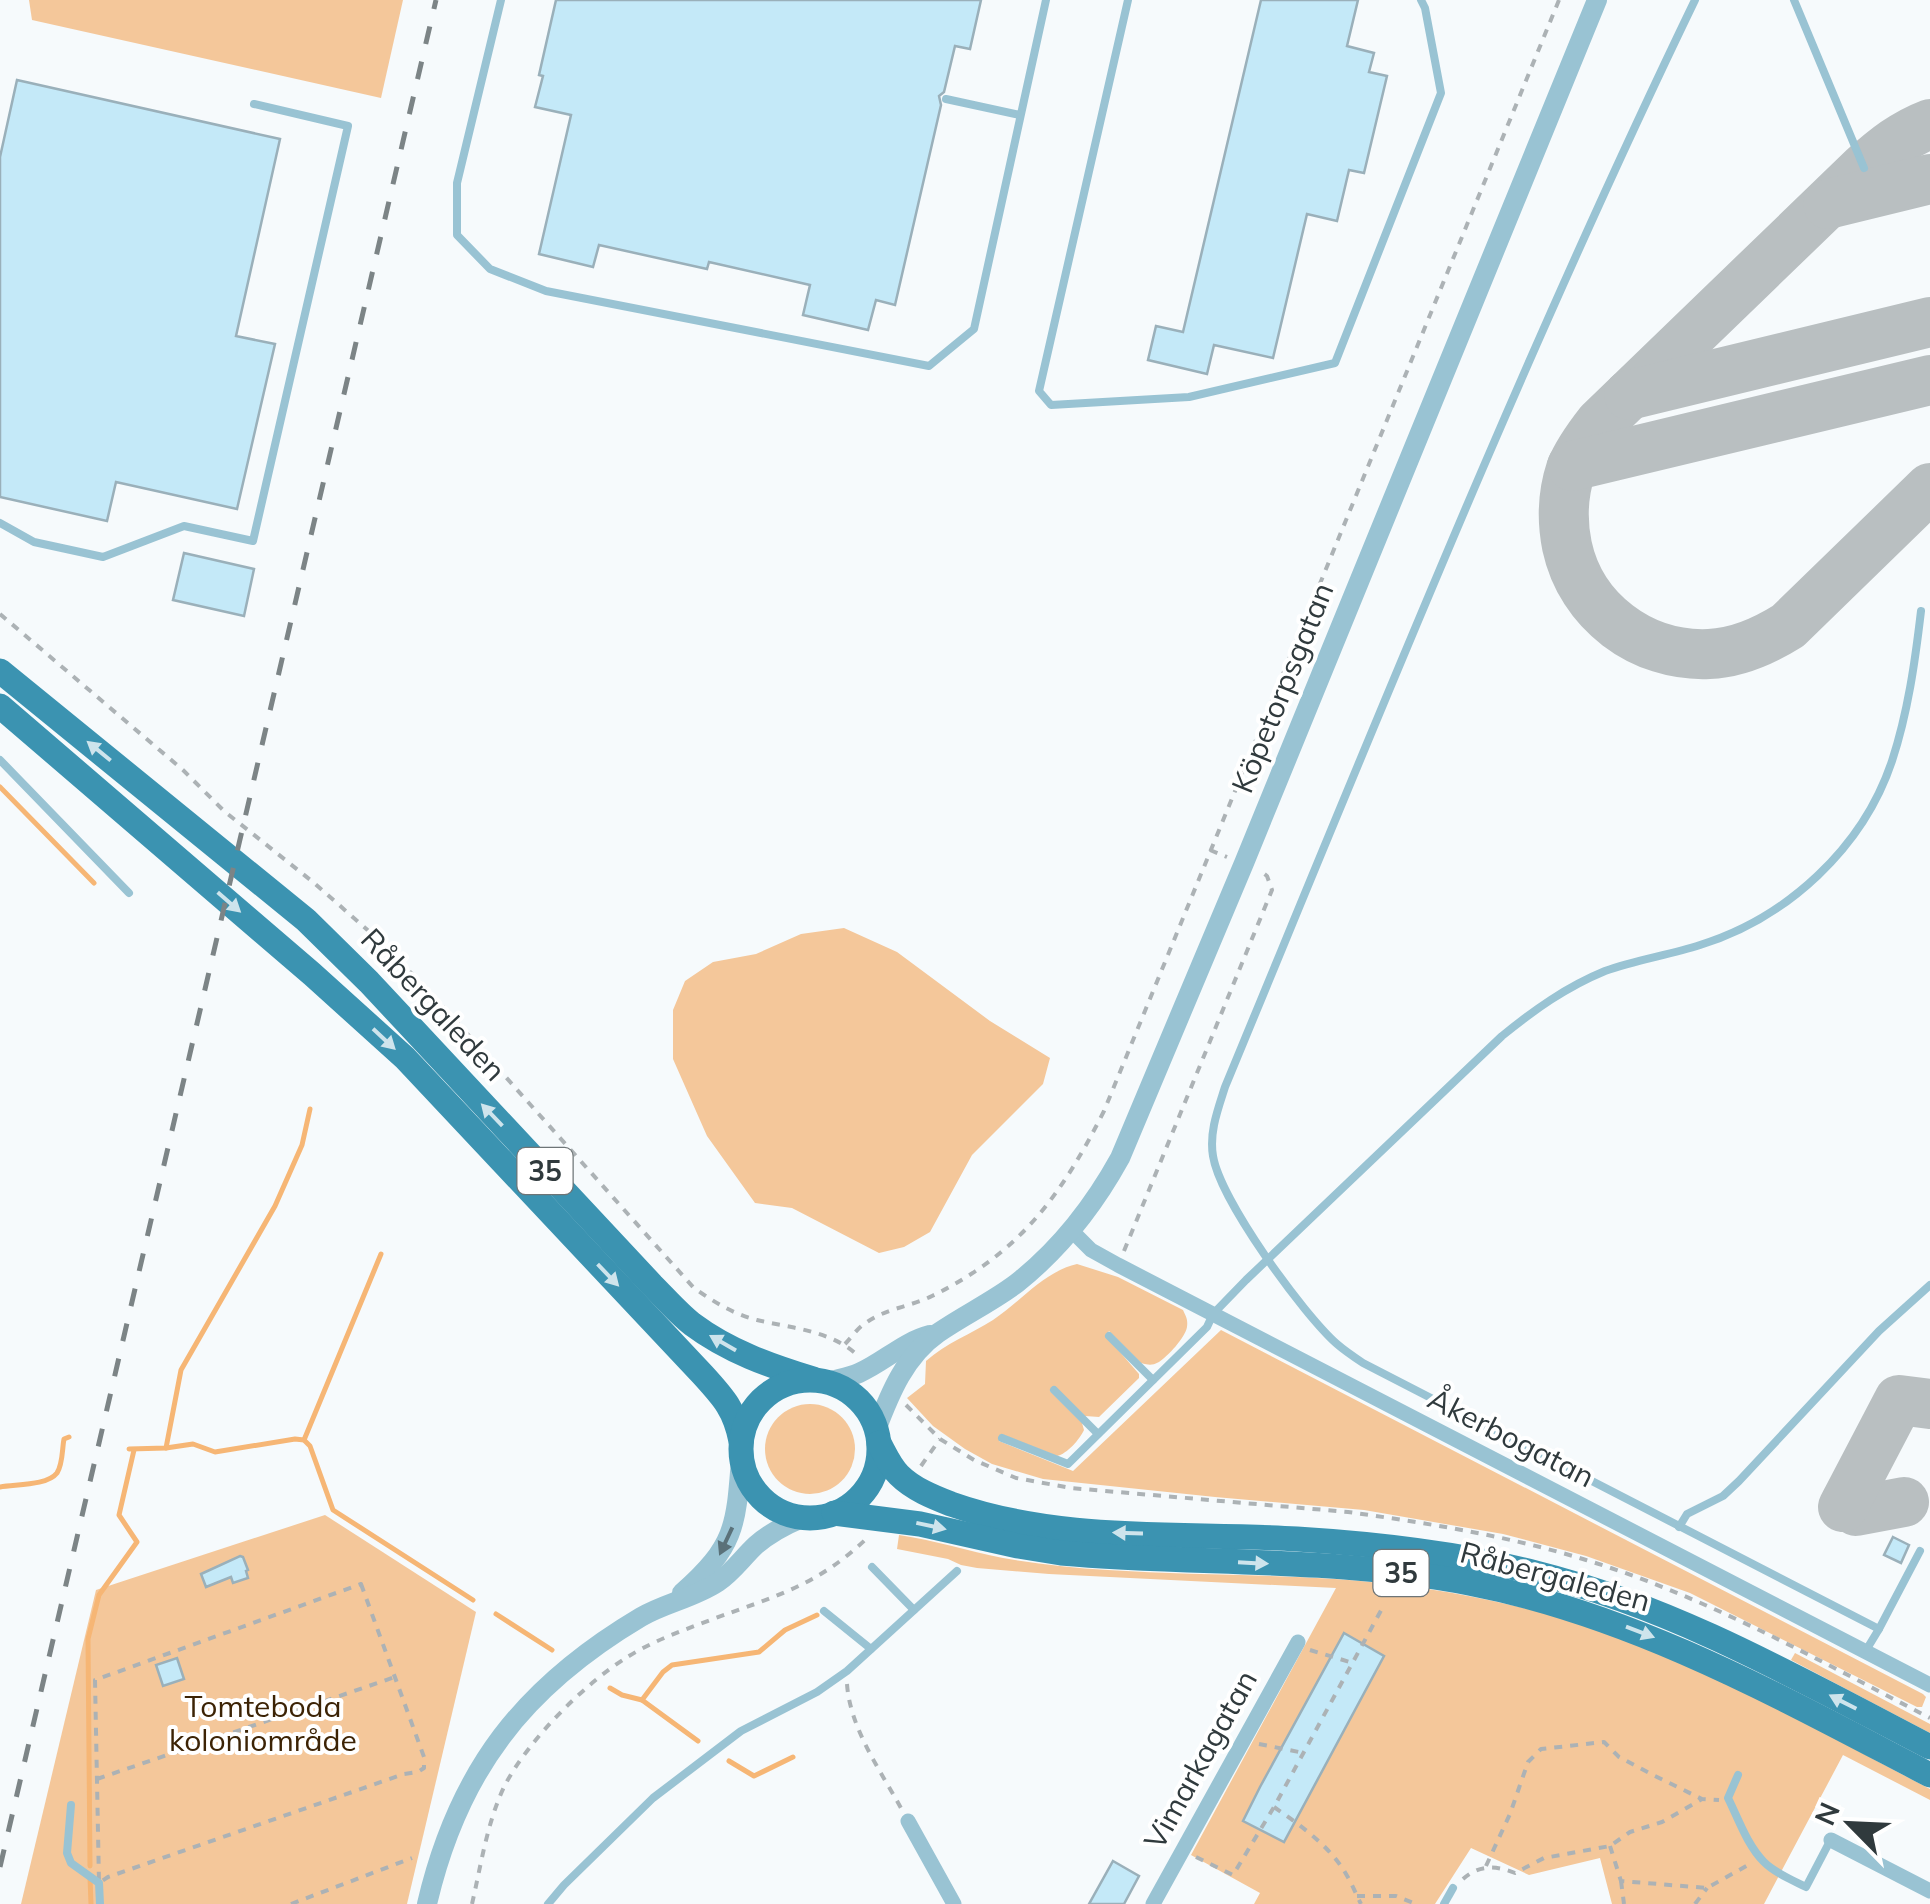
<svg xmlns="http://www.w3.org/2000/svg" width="1930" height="1904" viewBox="0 0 1930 1904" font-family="Mulish,sans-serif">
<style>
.green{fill:#f4c79a}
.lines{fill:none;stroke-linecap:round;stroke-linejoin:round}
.stream{stroke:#f6b675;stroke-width:5}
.taxiway{stroke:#b9bfc1;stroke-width:50}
.building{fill:#c4e9f8;stroke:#9ab0ba;stroke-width:2.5}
.path{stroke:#acb2b5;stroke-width:4;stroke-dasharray:8 8;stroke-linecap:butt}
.service{stroke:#99c3d3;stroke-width:8}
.minor{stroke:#99c3d3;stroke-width:15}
.tertiary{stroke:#99c3d3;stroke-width:20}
.primary{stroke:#3b93b1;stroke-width:25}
.rail{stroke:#7c8486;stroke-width:5;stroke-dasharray:18 18;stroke-linecap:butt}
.oneway{fill:#cee4ec}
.oneway2{fill:#5a7179}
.labels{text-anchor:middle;stroke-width:8;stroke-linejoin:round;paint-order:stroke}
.shield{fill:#fff;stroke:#6e7577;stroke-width:2.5}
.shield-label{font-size:28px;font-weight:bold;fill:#303a3d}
.street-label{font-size:30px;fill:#303a3d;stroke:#fff}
.park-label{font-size:30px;fill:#3c2305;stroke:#fff}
</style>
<rect width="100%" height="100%" fill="#f6fafc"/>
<!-- green -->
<g class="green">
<polygon points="29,0 403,0 381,98 32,20"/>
<polygon points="844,928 897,952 990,1021 1050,1058 1043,1084 972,1155 930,1232 904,1247 879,1253 792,1208 755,1203 707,1136 673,1059 673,1010 685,981 713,962 756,954 801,934"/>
<path d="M 1077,1264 L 1118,1277 L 1183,1310 C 1186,1317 1188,1319 1187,1327 C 1185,1338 1168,1356 1159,1362 C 1151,1366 1149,1365 1141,1363 L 1109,1331 L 1106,1336 L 1139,1374 L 1139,1378 L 1099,1417 L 1085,1416 L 1054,1386 L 1050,1391 L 1082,1423 L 1084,1430 C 1080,1439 1067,1454 1057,1456 L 1001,1434 L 999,1441 L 1073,1471 L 1221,1330 L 1923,1694 L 1926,1697 L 1922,1707 L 1917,1707 L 1690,1593 L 1586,1556 L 1503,1534 L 1364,1510 L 1215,1497 L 1043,1479 L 992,1464 L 965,1449 L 933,1426 L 907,1398 L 925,1384 L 926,1361 C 946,1343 971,1334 993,1320 C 1022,1301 1043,1272 1077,1264 Z"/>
<circle cx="810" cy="1449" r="45"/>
<polygon points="325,1515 476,1612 407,1904 21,1904 96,1590"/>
<path d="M 899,1535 C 934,1540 968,1551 1003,1558 C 1038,1564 1073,1568 1108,1570 C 1184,1575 1260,1574 1335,1579 C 1395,1583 1457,1592 1515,1606 C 1663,1639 1797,1720 1930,1789 L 1930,1800 L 1843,1755 L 1764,1904 L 1612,1904 L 1600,1858 L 1529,1875 L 1471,1848 L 1435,1904 L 1254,1904 L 1260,1893 L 1191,1855 L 1336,1588 L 1049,1574 L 977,1568 L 961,1565 L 948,1559 L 897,1549 Z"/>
<polygon points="1795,1653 1930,1724 1930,1733 1791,1660"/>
</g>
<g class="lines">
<!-- stream -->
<g class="stream">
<polyline points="0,787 94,883"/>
<polyline points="304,1440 381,1254"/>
<polyline points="166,1448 181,1370 275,1206 302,1145 310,1109"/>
<polyline points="129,1449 166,1448 193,1444 215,1452 295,1439 304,1440 310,1446 333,1510 473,1600"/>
<path d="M 0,1487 C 15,1484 47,1486 57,1473 C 63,1464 62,1449 64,1439 L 69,1437"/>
<polyline points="496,1614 552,1650"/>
<polyline points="610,1688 622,1695 642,1700 698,1741"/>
<polyline points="642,1700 663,1672 672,1665 759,1652 785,1630 817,1615"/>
<polyline points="729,1761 754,1776 793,1757"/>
<polyline points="90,1866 88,1639 99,1595 137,1542 119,1515 134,1450"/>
<polyline points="90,1877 91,1904"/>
</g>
<!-- taxiway -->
<g class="taxiway">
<path d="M 1930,124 C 1904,134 1885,149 1864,168 L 1600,423 C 1589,437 1578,452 1571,469 C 1563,493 1562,521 1567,546 C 1581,611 1641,657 1709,654 C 1738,653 1764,641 1788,626 L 1930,488"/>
<polyline points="1828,204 1930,179"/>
<polyline points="1629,395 1930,322"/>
<polyline points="1572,466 1930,380"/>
<polyline points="1846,1502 1856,1511 1904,1502"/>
<polyline points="1843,1507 1899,1400 1930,1404"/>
</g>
</g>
<!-- building -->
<g class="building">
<polygon points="556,0 981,0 970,49 955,46 944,92 939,96 941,105 895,305 876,300 868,330 803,315 810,285 709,262 707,269 599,245 593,267 539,254 571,115 535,107 543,76 539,75"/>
<polygon points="1261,0 1358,0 1347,46 1374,53 1369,72 1387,76 1364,173 1349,170 1337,221 1307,214 1273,358 1214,345 1207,374 1148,360 1156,326 1183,332"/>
<polygon points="17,80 280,139 236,336 275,344 237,509 116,482 107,521 0,497 0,157"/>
<polygon points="184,553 254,569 244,616 173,600"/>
<polygon points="1893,1537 1909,1545 1901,1563 1884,1555"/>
<polygon points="240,1556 243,1557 248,1570 246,1571 248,1578 233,1583 231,1577 206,1587 201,1574"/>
<polygon points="1344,1633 1384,1656 1284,1842 1243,1821 1260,1787"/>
<polygon points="177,1658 184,1679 163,1686 156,1665"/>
<polygon points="1113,1861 1139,1876 1124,1904 1089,1904"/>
</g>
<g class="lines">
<!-- path -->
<g class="path">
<path d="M 0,614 L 183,770 L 224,811 L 313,882 L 372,934 L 429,991 L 693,1287 C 712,1301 733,1314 757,1320 C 790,1328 828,1330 855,1353"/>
<polyline points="1210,850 1227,857"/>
<polyline points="1124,1251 1272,890 1267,876 1259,870"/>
<path d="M 845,1344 C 852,1337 858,1327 867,1322 C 885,1309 912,1306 932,1296 C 1020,1253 1061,1196 1104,1111 L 1559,0"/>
<path d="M 906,1405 L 940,1439 L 974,1460 L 1016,1478 L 1071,1488 L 1348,1512 C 1427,1523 1509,1536 1586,1560 C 1707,1597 1818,1660 1930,1718"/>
<polyline points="921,1466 940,1439"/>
<polygon points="361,1584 424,1757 424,1768 418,1772 404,1774 108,1877 99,1883 95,1680"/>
<polyline points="1310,1650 1353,1663"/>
<path d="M 847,1684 C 850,1728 880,1770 901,1808"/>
<polyline points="1259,1744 1304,1753"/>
<polyline points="97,1779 395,1677"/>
<path d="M 1274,1807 C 1301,1826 1329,1845 1346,1874 C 1352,1884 1356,1894 1361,1904"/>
<polyline points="1610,1846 1621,1881 1707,1888 1748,1865"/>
<polyline points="1196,1857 1233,1875 1274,1807 1384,1605"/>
<polyline points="1486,1866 1510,1814 1528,1762 1541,1749 1604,1742 1619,1757 1653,1775 1702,1799 1719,1800"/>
<path d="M 1463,1879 C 1479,1865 1495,1865 1515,1873 L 1544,1858 L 1610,1846 L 1630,1832 L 1662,1822 L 1702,1799"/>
<polyline points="1621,1881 1624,1904"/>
<polyline points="1357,1896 1396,1896 1416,1904"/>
<polyline points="291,1904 412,1858"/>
<path d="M 472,1904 C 481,1865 487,1823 504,1787 C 527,1741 586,1682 629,1656 C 655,1640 684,1630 713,1619 C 773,1597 817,1586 866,1539"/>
<polyline points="1695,1904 1707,1888"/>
</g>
<!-- service -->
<g class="service">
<polyline points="501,0 457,183 457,235 490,269 546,291 929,366 974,329 1046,0"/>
<polyline points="1128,0 1039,391 1051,405 1189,397 1335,363 1441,93 1425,8 1421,0"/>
<path d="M 1695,0 C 1523,356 1376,722 1225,1087 C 1218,1109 1209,1132 1213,1156 C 1220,1200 1303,1314 1337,1344 C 1345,1351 1354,1357 1363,1363 L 1879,1629"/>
<polyline points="1794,0 1864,168"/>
<polyline points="946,99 1020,115"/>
<polyline points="0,523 34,542 103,557 184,526 253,541 348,126 254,104"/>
<polyline points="0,760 129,893"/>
<polyline points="1109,1336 1153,1380"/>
<polyline points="1054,1390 1098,1434"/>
<path d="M 1002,1438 L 1068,1464 L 1207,1327 L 1213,1314 L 1246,1280 L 1502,1036 C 1534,1010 1566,987 1605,971 C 1636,960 1669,955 1700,945 C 1787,918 1863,848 1892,761 C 1908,712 1915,662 1921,611"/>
<polyline points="1679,1527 1687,1514 1723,1496 1739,1481 1879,1331 1930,1285"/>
<polyline points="872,1567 914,1610"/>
<polyline points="824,1611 871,1649"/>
<polyline points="1865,1652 1879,1629 1920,1551"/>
<path d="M 1738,1775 L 1728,1798 C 1738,1818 1747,1845 1764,1862 C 1775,1873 1792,1880 1806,1887 L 1830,1841"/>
<polyline points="71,1805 67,1853 71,1863 99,1883 100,1904"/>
<polyline points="548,1904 564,1885 653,1798 741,1731 817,1692 847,1671 957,1571"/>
<polyline points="1444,1904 1453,1888"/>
</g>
<!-- minor -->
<g class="minor">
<polyline points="1072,1231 1091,1250 1118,1265 1930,1685"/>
<polyline points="908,1821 954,1904"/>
<polyline points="1831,1840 1930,1891"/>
<polyline points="1153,1904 1298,1642"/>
</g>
<!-- tertiary -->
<g class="tertiary">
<path d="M 828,1382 C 838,1379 850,1377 859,1373 C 884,1362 903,1342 930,1335"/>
<path d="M 876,1430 C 890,1393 905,1356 938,1333 C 964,1315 992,1302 1017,1283 C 1061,1248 1093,1207 1120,1158 L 1244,863 L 1597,0"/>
<path d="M 682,1593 C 735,1546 736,1527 741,1459"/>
<path d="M 427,1904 C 458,1771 523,1687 641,1617 C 665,1603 694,1598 718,1582 C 733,1572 743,1557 756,1545 C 770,1533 785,1525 802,1518"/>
</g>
<!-- primary -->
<g class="primary">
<path d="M 0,671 L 306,920 L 369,982 L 652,1285 C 665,1298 678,1313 692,1324 C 728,1351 770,1366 813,1379"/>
<path d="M 0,706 L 312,974 L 405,1058 L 703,1375 C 724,1398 735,1410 741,1441"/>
<circle cx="810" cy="1449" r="69"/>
<path d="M 879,1443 C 885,1454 890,1466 899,1475 C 913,1489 933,1497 951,1504 C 1061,1543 1182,1532 1297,1539 C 1377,1544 1458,1553 1536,1573 C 1676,1608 1803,1681 1930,1747"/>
<path d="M 834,1513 L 920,1524 L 1018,1546 L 1061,1553 C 1196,1565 1335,1557 1469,1583 C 1635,1615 1782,1698 1930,1775"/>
</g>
<!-- rail -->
<polyline class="rail" points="0,1867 436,0"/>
</g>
<!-- one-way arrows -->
<defs><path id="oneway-solid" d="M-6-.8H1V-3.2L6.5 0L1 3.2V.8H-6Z" transform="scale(2.5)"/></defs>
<g class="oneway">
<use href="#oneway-solid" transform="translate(99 751) rotate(-141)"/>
<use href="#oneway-solid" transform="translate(229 902) rotate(41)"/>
<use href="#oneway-solid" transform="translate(384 1039) rotate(43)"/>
<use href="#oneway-solid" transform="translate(492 1115) rotate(-134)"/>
<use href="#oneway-solid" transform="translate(608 1275) rotate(46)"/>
<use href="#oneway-solid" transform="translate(723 1343) rotate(-150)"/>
<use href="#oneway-solid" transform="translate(931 1526) rotate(12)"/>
<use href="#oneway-solid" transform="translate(1128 1533) rotate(-178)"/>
<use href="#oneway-solid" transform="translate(1253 1563) rotate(3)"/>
<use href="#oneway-solid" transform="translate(1640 1632) rotate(21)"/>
<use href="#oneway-solid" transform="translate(1843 1702) rotate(-153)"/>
</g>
<use class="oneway2" href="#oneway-solid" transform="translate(726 1541) rotate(115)"/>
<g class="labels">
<!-- shield labels -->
<g class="shield">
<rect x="517.5" y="1148" width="55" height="46" rx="8"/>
<rect x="1373.5" y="1550" width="55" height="46" rx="8"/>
</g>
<g class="shield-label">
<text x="545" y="1181">35</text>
<text x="1401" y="1583">35</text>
</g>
<!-- street labels -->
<g class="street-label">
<text transform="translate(1283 688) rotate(-68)" y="10">Köpetorpsgatan</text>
<text transform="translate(433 1005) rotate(47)" y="10">Råbergaleden</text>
<text transform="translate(1511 1438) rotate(27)" y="10">Åkerbogatan</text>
<text transform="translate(1555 1577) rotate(15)" y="10">Råbergaleden</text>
<text transform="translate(1201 1760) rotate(-61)" y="10">Vimarkagatan</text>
</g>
<!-- park labels -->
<g class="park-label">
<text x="263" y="1717">Tomteboda<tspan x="263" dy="34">koloniområde</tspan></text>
</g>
</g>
<!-- north arrow -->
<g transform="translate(1850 1824) rotate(294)" stroke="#ffffff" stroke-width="8" paint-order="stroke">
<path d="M0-8L18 38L0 25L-18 38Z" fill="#303a3d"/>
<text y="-15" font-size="28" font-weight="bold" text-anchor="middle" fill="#303a3d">N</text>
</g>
</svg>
